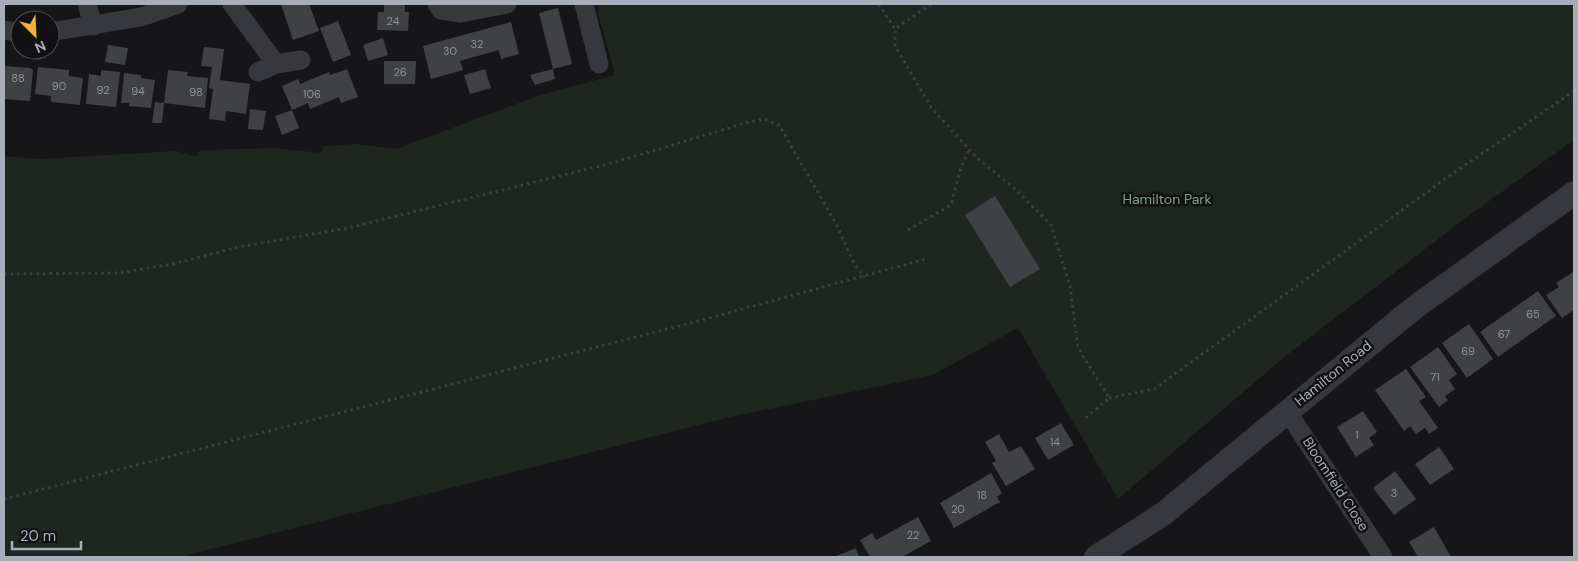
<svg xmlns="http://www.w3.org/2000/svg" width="1578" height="561" viewBox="0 0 1578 561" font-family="'DM Sans',sans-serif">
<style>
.green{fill:#1e261f}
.building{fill:#404145}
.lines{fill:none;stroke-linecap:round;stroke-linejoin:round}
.path{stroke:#3d3f44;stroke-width:3;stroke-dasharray:2.5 4;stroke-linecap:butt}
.minor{stroke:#37383d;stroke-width:19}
.tertiary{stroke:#37383d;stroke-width:24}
.labels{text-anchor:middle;stroke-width:5;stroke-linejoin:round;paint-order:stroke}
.number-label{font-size:11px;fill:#8e929b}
.park-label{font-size:14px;fill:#7fa381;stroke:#111113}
.street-label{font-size:14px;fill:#a8adb8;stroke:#111113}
</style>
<rect width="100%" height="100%" fill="#161618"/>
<!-- green -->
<polygon class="green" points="599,4 1574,4 1574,140 1471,214 1283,358 1118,499 1018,328 933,375 730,417 180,557 4,557 4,156 38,159 176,151 197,157 200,150 275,148 321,153 324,146 356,144 396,149 540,95 615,75 598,13"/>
<!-- building -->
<g class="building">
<polygon points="281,4 309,4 319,31 293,40"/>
<polygon points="384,4 405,4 405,12 409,12 408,31 377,30 378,12 384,12"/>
<polygon points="558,8 572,64 553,69 555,79 535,85 530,75 553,69 539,13"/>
<polygon points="338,21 351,55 333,62 320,28"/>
<polygon points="511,22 519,54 501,59 499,50 460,61 463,70 431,79 423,46"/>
<polygon points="383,38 388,55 368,61 363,45"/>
<polygon points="108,45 128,48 125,65 105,62"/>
<polygon points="204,47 224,49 220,80 250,84 246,114 226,111 225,121 209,119 213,89 209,88 212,67 201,66"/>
<polygon points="384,61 416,61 415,84 384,84"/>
<polygon points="4,66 30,68 33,70 30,101 4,99"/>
<polygon points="38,67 69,70 69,76 83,78 80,105 51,102 51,96 35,94"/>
<polygon points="347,69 358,97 341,103 339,97 310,109 308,103 292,110 282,86 298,79 300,84 329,72 330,75"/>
<polygon points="485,69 491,88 470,94 464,75"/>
<polygon points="101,70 120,72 116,107 86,104 89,74 101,76"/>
<polygon points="168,70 188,72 187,76 208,78 205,108 164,103"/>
<polygon points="124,73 141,75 141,78 155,80 151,108 129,106 129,103 121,103"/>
<polygon points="155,102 164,103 162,123 152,123"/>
<polygon points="250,109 266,111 263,130 248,129"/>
<polygon points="292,110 299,128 282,135 275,116"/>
<polygon points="995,196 1040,269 1010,287 965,215"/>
<polygon points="1573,272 1574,310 1562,318 1546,295 1559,287 1556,283"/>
<polygon points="1538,291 1556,316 1498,357 1480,332"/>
<polygon points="1469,324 1493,359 1467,378 1442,343"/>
<polygon points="1438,347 1457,374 1449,380 1455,389 1445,396 1448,400 1439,407 1410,367"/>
<polygon points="1406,369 1426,397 1419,401 1438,428 1429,434 1425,428 1416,434 1410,426 1404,431 1375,390"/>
<polygon points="1363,411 1377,432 1369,438 1374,445 1356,457 1337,427"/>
<polygon points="1061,423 1074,445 1048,460 1035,438"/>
<polygon points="999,434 1009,452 1021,446 1035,469 1006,486 992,463 996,461 985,442"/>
<polygon points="1439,447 1454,469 1430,485 1415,464"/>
<polygon points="1395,471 1416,499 1394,515 1373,488"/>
<polygon points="991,473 1002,493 997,497 1000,502 954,528 940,503"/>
<polygon points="918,517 931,541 902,557 870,557 860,540 872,533 876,540"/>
<polygon points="1434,527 1451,557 1418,557 1409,542"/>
<polygon points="856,548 859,557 834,557"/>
</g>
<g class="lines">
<!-- path -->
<g class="path">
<polyline points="879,4 895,29"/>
<polyline points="931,4 895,29 895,46 931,107 977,158 1014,188 1051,225 1070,286 1078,348 1109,398 1083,420"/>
<polyline points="908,230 951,205 960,171 969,149"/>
<polyline points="4,274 119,273 173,264 238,247 348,228 616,162 745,123 764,119 779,125 836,224 855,265 865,277"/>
<polyline points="1109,398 1154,389 1452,174 1574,91"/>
<polyline points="4,499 702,320 926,259"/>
</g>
<!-- minor -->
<g class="minor">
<polyline points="87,4 93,26"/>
<polyline points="232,4 276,64"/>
<polyline points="437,4 441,10 461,13 507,4"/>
<polyline points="584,4 599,64"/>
<polyline points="4,30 20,33"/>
<polyline points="50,32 141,17 178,4"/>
<polyline points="258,72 276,64 301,60"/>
<polyline points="1287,411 1383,557"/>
</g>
<!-- tertiary -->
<polyline class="tertiary" points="1096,557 1163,514 1414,308 1574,193"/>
</g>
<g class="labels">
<!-- number labels -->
<g class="number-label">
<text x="393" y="25">24</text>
<text x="477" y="48">32</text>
<text x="450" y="55">30</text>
<text x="400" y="76">26</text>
<text x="18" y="82">88</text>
<text x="59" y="90">90</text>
<text x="103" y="94">92</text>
<text x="138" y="95">94</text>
<text x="196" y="96">98</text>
<text x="312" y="98">106</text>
<text x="1533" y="318">65</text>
<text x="1504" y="338">67</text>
<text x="1468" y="355">69</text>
<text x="1435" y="381">71</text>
<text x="1357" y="439">1</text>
<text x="1055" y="446">14</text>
<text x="1394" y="497">3</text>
<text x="982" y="499">18</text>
<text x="958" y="513">20</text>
<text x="913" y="539">22</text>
</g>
<!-- park labels -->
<g class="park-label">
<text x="1167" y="204">Hamilton Park</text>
</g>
<!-- street labels -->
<g class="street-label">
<text transform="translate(1333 373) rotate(-39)" y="5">Hamilton Road</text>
<text transform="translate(1336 484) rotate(57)" y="5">Bloomfield Close</text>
</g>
</g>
<!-- border -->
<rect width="1578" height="561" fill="none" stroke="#a8adb8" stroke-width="10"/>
<!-- north arrow -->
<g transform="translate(35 35) rotate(156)"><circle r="24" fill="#111113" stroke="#4d4f55"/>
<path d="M0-4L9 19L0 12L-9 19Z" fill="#f2b134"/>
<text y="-8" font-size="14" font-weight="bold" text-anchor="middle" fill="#a8adb8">N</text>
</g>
<!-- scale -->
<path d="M12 541v8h69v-8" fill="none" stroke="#a8adb8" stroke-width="2.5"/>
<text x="20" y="541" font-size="15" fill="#a8adb8" stroke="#111113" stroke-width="4" paint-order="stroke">20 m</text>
</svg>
